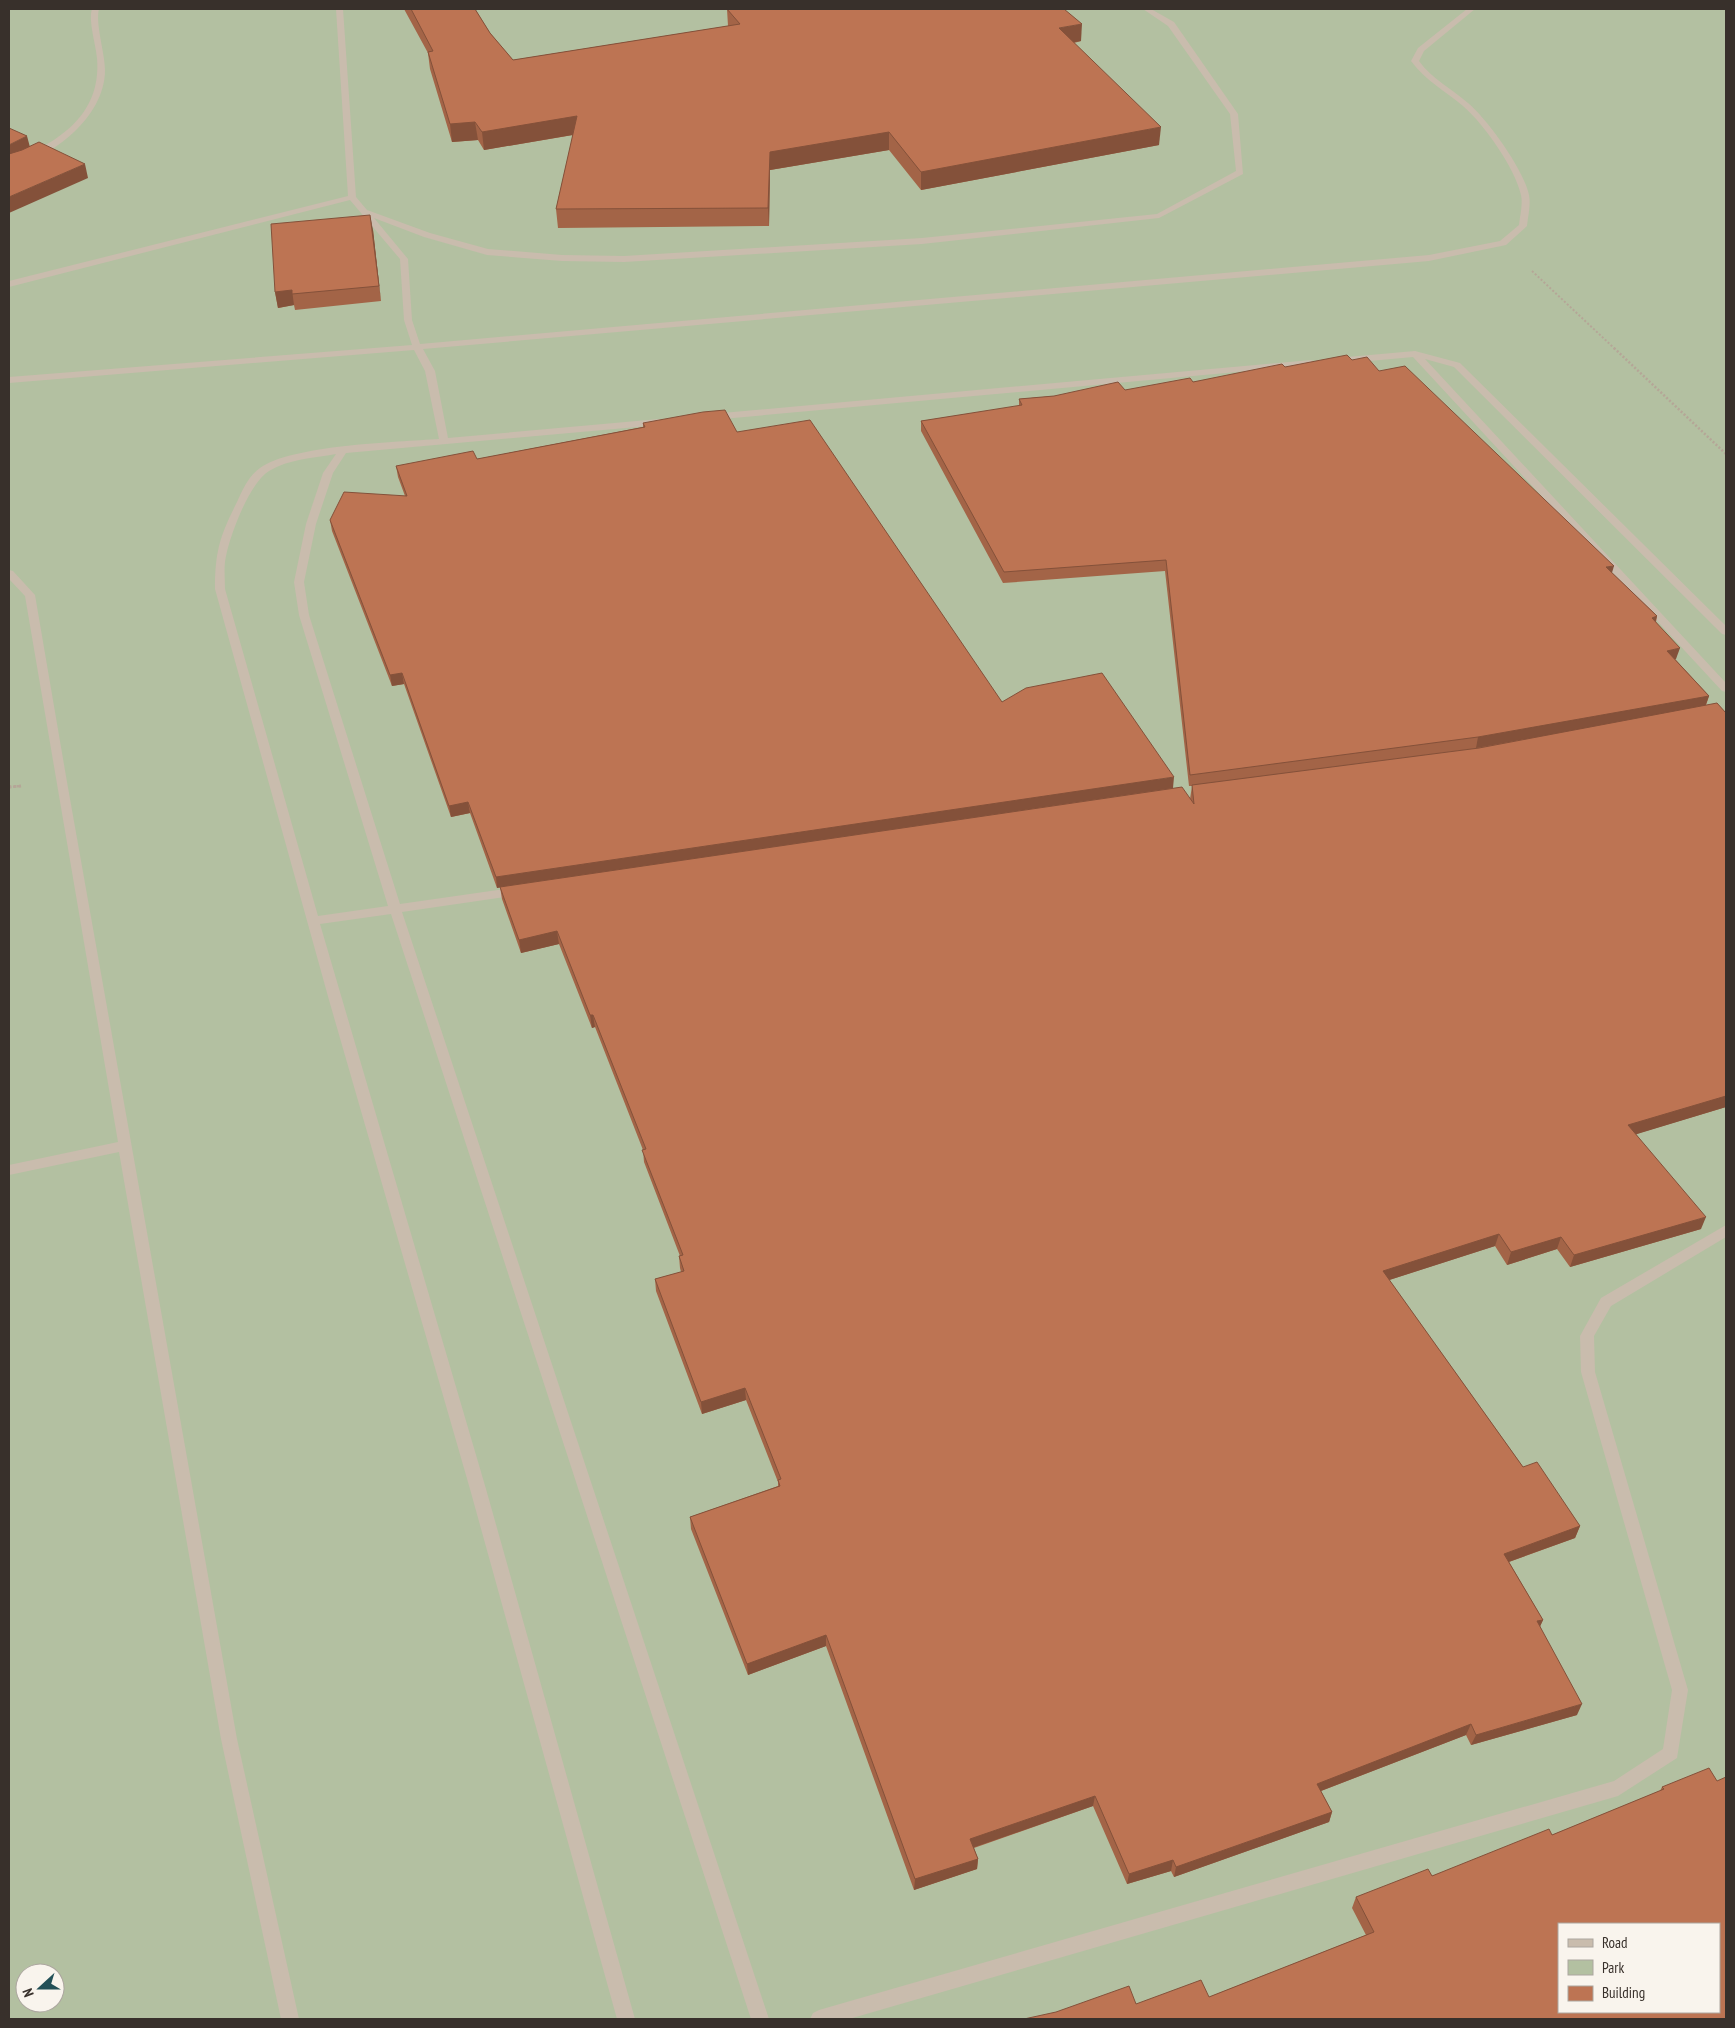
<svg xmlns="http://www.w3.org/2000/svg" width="1735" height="2028" viewBox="0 0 1735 2028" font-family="'PT Sans Narrow',sans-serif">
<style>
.green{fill:#b3c0a1;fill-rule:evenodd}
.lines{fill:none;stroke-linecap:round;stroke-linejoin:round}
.path-far2{stroke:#b5a697;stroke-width:2;stroke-dasharray:2 2;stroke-linecap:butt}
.path-far1{stroke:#b5a697;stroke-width:2.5;stroke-dasharray:2 2;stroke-linecap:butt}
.path{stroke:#b5a697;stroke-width:3;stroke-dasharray:2.5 2.5;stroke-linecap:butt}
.minor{fill:#c9bcad;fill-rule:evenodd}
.wall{fill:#a36447}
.shaded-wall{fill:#84513a}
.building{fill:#bd7453;stroke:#84513a;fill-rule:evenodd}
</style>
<rect width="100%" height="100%" fill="#f2ebe0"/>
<!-- green -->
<path class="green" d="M 9,9 L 1726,9 L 1726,2019 L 9,2019 ZM 1559,1924 L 1719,1924 L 1719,2012 L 1559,2012 ZM 25,1973 L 55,1973 L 55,2003 L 25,2003 Z"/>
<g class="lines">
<!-- path-far2 -->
<polyline class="path-far2" points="1532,271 1615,349"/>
<!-- path-far1 -->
<g class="path-far1">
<polyline points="1614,348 1726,454"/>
<polyline points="9,787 21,786"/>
</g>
<!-- path -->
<polyline class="path" points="9,787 21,786"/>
<!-- minor -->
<g class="minor">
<path d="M 92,9 L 99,9 C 95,23 105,53 105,70 C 105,118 51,158 9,168 L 9,163 C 56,143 102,117 97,58 C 96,45 88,20 92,9 Z"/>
<path d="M 336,9 L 343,9 L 356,197 L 367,210 L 430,233 L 488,249 L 562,255 L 624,256 L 922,238 L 1157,214 L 1236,171 L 1230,114 L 1168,26 L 1143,9 L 1151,9 L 1174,22 L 1238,114 L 1243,174 L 1159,218 L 922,244 L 624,262 L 562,261 L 487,255 L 424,237 L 374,218 L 408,259 L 412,320 L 420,344 L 1429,255 L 1500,241 L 1519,225 C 1520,215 1523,205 1521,195 C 1515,168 1484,124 1463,106 C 1445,91 1425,80 1411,61 L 1418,48 L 1467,9 L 1475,9 L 1424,51 L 1419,61 C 1432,79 1452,89 1468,103 C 1488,120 1524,170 1529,195 C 1531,205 1528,216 1527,226 L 1506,245 L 1429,261 L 423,349 L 435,371 L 448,438 L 659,419 L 664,422 L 659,425 L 346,453 L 333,473 L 316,524 L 304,582 L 309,615 L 400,904 L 518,887 L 524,891 L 518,895 L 402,912 L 769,2019 L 751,2019 L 391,914 L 320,924 L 486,1489 L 635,2019 L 617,2019 L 470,1489 L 329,1000 L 215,589 C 215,551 220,536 237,502 C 243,489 248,477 260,468 C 292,445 397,442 439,439 L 425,371 L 414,350 L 9,383 L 9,377 L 412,345 L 404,320 L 400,259 L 350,200 L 9,287 L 9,281 L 348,196 ZM 336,454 L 323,473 L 306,524 L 294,582 L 299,615 L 388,906 L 318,916 L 225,589 C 225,580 224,571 225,562 C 228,539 249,483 269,471 C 289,459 313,458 336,454 Z"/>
<polygon points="1415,351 1460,363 1726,626 1726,635 1722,634 1454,367 1425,359 1726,683 1726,692 1722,691 1413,357 1336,364 1331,361 1336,358"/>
<polygon points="1311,360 1314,361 1314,365 711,420 706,417 711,414"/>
<polygon points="9,570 13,571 35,595 67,782 237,1739 299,2019 281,2019 221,1739 119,1152 9,1175 9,1165 118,1142 25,596 9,579"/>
<polygon points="1726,1225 1726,1237 1611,1306 1594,1336 1595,1372 1688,1690 1677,1758 1618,1796 849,2019 810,2019 813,2013 819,2010 1614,1781 1663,1749 1672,1690 1581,1372 1580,1336 1601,1298"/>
</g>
</g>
<!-- wall -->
<g class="wall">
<polygon points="404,9 475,9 490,33 513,60 728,26 727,9 1081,41 1074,43 1159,145 921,190 889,150 770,170 769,226 558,228 556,209 573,135 484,150 478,140 452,142 430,69 428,53"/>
<polygon points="373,230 381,301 295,310 294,305 278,308 275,292"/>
<polygon points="1352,360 1379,371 1612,573 1657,616 1656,622 1676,659 1675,659 1709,696 1706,705 1726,713 1726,1107 1636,1134 1701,1229 1570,1267 1557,1249 1507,1265 1495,1246 1389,1280 1523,1467 1580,1526 1575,1538 1509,1562 1543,1620 1540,1626 1577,1715 1471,1745 1466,1735 1321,1791 1332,1812 1329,1822 1174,1877 1171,1871 1127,1884 1093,1806 974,1848 978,1859 977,1869 914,1890 826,1646 748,1675 691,1529 690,1517 778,1486 778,1482 746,1400 702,1414 656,1291 655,1279 681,1272 680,1268 679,1256 680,1256 644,1162 643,1150 595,1027 592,1028 559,944 521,953 502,899 500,887 497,888 470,813 451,817 404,684 392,686 332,531 330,520 405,496 398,477 396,466 477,459 643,427 643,423 737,432 1002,702 1173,788 1190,799 1192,786 1189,786 1165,571 1003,583 921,431 921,421 1019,406 1019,399 1125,390 1193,382 1285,367"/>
<polygon points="1717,1781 1726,2019 1136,2004 1209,1997 1366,1935 1352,1908 1356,1897 1432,1876 1552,1835 1660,1791 1662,1787"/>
</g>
<!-- shaded-wall -->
<g class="shaded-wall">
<polygon points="1082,24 1081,41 1058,45 1059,28"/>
<polygon points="577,116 578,134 484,150 482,132"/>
<polygon points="475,122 478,140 452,142 450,124"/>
<polygon points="1161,127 1159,145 921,190 921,172"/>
<polygon points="889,132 889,150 770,170 769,226 768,208 770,152"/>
<polygon points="27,136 31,151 9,161 9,145"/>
<polygon points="85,164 88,178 9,213 9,197"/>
<polygon points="370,215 373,230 381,301 379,286"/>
<polygon points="292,290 294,305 278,308 275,292"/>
<polygon points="1614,566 1611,576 1606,567"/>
<polygon points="1657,616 1654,627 1652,618"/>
<polygon points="1680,648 1676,659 1663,662 1667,651"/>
<polygon points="402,673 404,684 392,686 390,675"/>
<polygon points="1709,696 1705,707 1476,748 1478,737"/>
<polygon points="1174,777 1173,788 497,888 496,877"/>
<polygon points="468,802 470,813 451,817 449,806"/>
<polygon points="557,931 559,944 521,953 519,940"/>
<polygon points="590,1015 593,1015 595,1027 592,1028"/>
<polygon points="1726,1096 1726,1107 1624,1138 1628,1125"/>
<polygon points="1706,1217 1701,1229 1570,1267 1574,1255"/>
<polygon points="1499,1234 1495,1246 1380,1283 1383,1271"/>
<polygon points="1561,1237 1557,1249 1507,1265 1511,1252"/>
<polygon points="745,1388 746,1400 702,1414 701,1402"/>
<polygon points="1580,1526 1575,1538 1500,1565 1504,1554"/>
<polygon points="1543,1620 1538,1631 1537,1621"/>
<polygon points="826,1635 826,1646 748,1675 747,1664"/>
<polygon points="1582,1704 1577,1715 1471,1745 1476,1735"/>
<polygon points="1471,1724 1466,1735 1313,1794 1317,1784"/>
<polygon points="1095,1796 1093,1806 969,1849 970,1839"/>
<polygon points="1332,1812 1329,1822 1174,1877 1176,1867"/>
<polygon points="978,1859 977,1869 914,1890 915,1879"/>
<polygon points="1173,1860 1171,1871 1127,1884 1129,1874"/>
</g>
<!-- building -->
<g class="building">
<polygon points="411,9 475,9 490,33 513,60 740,24 727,9 1064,9 1082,24 1059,28 1161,127 921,172 889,132 770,152 768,208 556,209 577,116 482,132 475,122 450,124 428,52 433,51"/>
<polygon points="9,128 27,136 9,145"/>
<polygon points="39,142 85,164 9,197 9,154 22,150"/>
<polygon points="370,215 379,286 292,294 292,290 275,292 271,224"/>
<polygon points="1347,355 1352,360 1367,357 1379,371 1405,366 1614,566 1606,567 1657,616 1652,618 1680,648 1667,651 1709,696 1478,737 1190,775 1166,560 1004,572 921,421 1022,405 1019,399 1054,396 1118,382 1125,390 1190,378 1193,382 1282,364 1285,367"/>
<polygon points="725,410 737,432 810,420 1002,702 1026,688 1102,673 1174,777 496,877 468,802 449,806 402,673 390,675 330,520 344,492 407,496 396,466 473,451 477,459 645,427 643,423 703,412"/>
<polygon points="1717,703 1726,713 1726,1096 1628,1125 1706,1217 1574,1255 1561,1237 1511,1252 1499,1234 1383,1271 1523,1467 1537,1462 1580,1526 1504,1554 1543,1620 1537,1621 1582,1704 1476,1735 1471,1724 1317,1784 1332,1812 1176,1867 1173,1860 1129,1874 1095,1796 970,1839 978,1859 915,1879 826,1635 747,1664 690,1517 780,1486 778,1480 781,1479 745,1388 701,1402 655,1279 684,1271 679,1256 683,1255 642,1150 646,1149 593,1015 590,1015 557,931 519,940 500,887 1182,787 1194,804 1192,785 1479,748"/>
<path d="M 1709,1768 L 1717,1781 L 1726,1777 L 1726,2019 L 1024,2019 L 1056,2012 L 1129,1986 L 1136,2004 L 1201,1980 L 1209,1997 L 1374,1932 L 1356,1897 L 1428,1869 L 1432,1876 L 1549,1829 L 1552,1835 L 1664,1789 L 1662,1787 ZM 1559,1924 L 1719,1924 L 1719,2012 L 1559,2012 Z"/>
</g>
<!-- border -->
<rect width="1735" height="2028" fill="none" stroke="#38302b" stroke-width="20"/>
<!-- legend -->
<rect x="1558" y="1923" width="162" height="90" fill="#f9f4ed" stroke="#aca69f"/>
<rect x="1568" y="1939" width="25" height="8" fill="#c9bcad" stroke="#aca69f"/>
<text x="1602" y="1948" font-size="15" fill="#38302b">Road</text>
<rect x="1568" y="1960" width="25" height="15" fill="#b3c0a1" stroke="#aca69f"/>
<text x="1602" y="1973" font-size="15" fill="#38302b">Park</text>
<rect x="1568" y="1986" width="25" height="15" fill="#bd7453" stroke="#aca69f"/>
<text x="1602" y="1998" font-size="15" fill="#38302b">Building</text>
<!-- north arrow -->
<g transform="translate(40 1988) rotate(249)"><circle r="24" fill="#f9f4ed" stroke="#aca69f"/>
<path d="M0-4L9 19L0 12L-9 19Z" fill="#235057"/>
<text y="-8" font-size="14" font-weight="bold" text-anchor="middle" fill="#38302b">N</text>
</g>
</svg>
